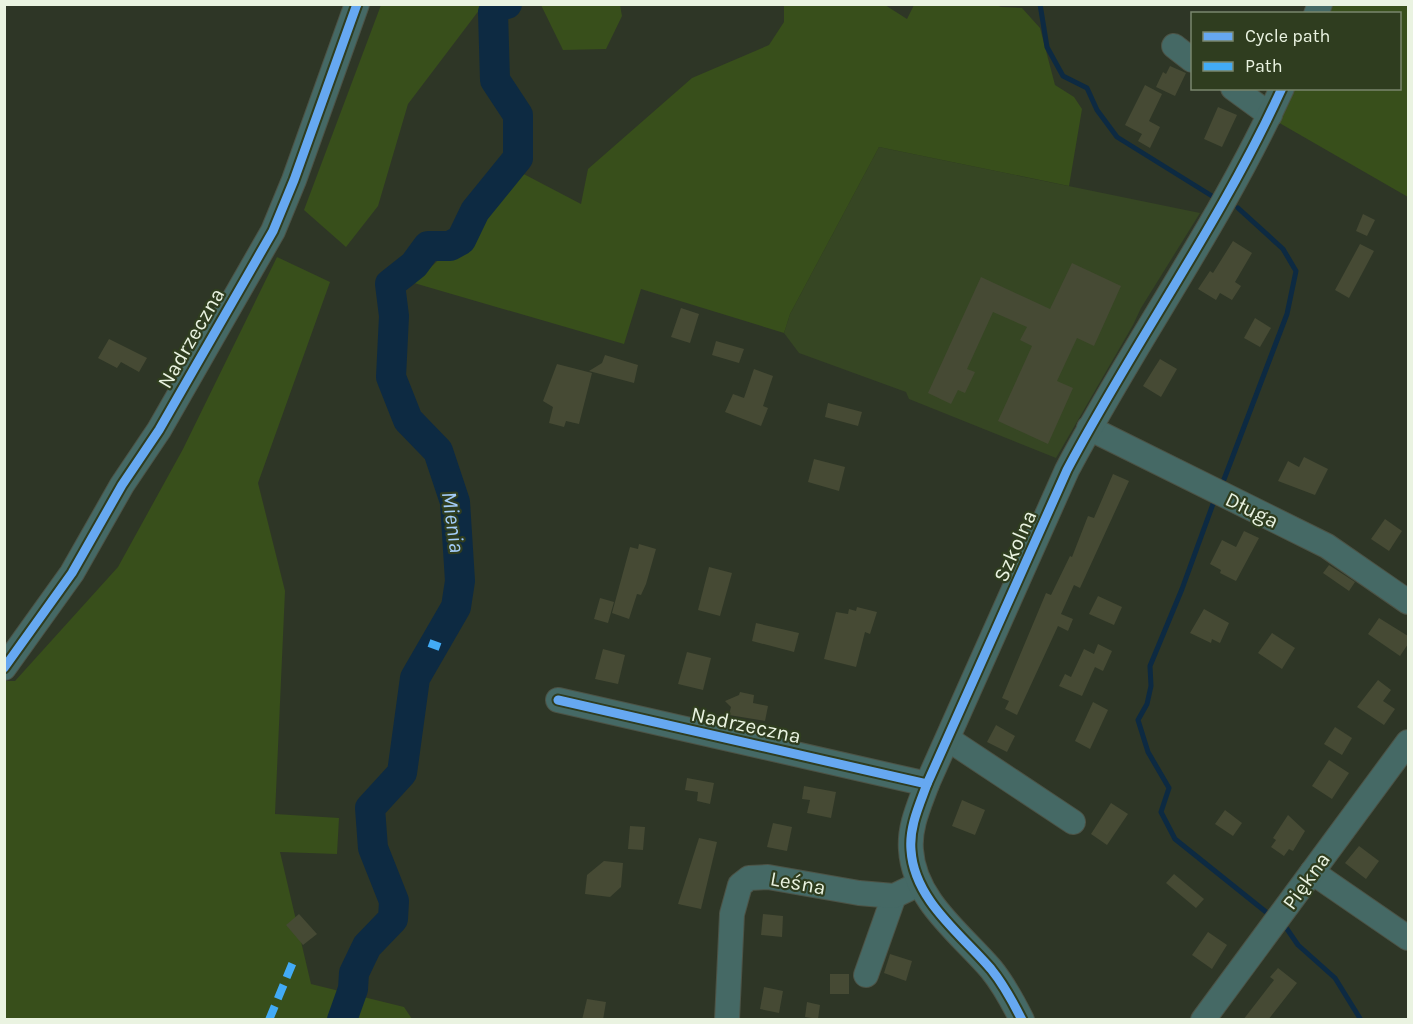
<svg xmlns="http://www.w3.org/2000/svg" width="1413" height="1024" viewBox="0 0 1413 1024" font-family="Karla,sans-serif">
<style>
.built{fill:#364623}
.green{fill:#384f1b}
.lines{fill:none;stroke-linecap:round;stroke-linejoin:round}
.stream{stroke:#0d2a42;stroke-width:5}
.river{stroke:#0d2a42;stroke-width:30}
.building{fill:#464a34}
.minor-casing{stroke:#4c5346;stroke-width:26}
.minor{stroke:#456965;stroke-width:24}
.quiet{stroke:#42abf6;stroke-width:8;stroke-dasharray:15 8;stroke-linecap:butt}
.cycleway-casing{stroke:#2f3d1f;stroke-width:13}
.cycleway{stroke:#66a8f1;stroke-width:9}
.labels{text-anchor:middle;stroke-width:4.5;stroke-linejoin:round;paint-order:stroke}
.street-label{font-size:21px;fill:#eaf3e1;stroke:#2f3d1f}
.water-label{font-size:22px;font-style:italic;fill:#a4cdf8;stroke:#2f3d1f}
</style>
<rect width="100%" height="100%" fill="#2e3626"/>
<!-- built -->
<polygon class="built" points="879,147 1200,213 1141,308 1133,325 1056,458 909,399 906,392 799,353 784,333 790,314"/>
<!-- green -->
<g class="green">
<polygon points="994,4 1001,7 1022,8 1040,28 1055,85 1074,97 1082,109 1069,186 879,147 790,314 784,333 641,289 624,344 414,283 448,251 462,246 516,170 581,204 588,169 692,78 769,45 784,22 784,5 885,5 907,19 914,5"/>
<polygon points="381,5 483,5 408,104 378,206 346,247 304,210"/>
<polygon points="541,5 620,5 622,16 606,49 563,50"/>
<polygon points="1331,5 1408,5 1408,197 1276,121 1292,89 1400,88 1400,14 1327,13"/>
<polygon points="277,257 330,282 258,483 285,591 275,814 339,818 337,854 280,852 311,984 404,1007 412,1019 5,1020 5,681 15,681 118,567 183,449"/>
</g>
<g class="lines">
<!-- stream -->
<g class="stream">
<polyline points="1040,4 1047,47 1063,76 1087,88 1097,110 1117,137 1212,196"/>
<polyline points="1223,482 1287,314 1296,271 1283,249 1238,208"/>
<polyline points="1213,504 1182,589 1150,666 1151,686 1147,704 1138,720 1148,752 1169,788 1161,812 1175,839 1271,916"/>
<polyline points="1287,929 1298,945 1335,978 1361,1020"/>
</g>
<!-- river -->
<polyline class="river" points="342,1020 353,989 354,973 367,946 393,919 394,901 373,848 370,808 402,773 415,678 456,607 460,581 455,502 438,451 408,420 391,377 394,316 390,284 414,265 428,246 450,246 461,240 475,211 518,158 518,115 495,80 493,12 497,7 507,4"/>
</g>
<!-- building -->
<g class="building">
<polygon points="1170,66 1186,73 1175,96 1156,87 1163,72 1166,74"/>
<polygon points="1145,85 1162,94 1149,121 1160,127 1150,148 1138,141 1142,134 1125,125"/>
<polygon points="1218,107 1237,115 1222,147 1204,139"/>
<polygon points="1363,214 1375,220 1367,236 1356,231"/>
<polygon points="1233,241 1252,253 1235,282 1241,286 1232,300 1220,293 1216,300 1198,289 1210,271 1213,273"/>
<polygon points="1360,244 1374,251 1349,298 1335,290"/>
<polygon points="1072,263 1121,286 1094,346 1077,338 1057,381 1073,388 1048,444 998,421 1032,346 1020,340 1027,327 993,312 967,369 975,372 965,393 958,390 951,404 928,393 981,277 1050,309"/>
<polygon points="681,308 699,314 690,343 671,337"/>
<polygon points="1255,318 1271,328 1260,347 1244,338"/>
<polygon points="109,339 147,358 139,372 121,362 117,368 98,358"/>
<polygon points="716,341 744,349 739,363 712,355"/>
<polygon points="605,355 638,365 634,383 589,371 602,363"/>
<polygon points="1160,359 1177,369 1161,397 1143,386"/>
<polygon points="557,364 592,373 579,424 566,421 564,427 549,423 553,407 543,401"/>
<polygon points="754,369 773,376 763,406 768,408 761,426 725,412 733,394 744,398"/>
<polygon points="828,403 862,412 858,426 825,417"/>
<polygon points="1304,457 1328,469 1315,495 1278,481 1288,461 1299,467"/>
<polygon points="814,459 845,467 839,491 808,482"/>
<polygon points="1113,474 1129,481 1080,588 1074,585 1061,614 1073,619 1068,631 1058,626 1017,715 1005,709 1009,701 1002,698 1046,593 1051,595 1070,556 1072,557 1088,516 1094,518"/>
<polygon points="1385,519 1402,531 1389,551 1371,539"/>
<polygon points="1244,531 1259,538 1236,581 1220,573 1221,570 1210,564 1222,540 1236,547"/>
<polygon points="639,544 656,549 646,584 641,595 637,594 629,619 612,613 630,547 638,549"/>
<polygon points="1329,565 1355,582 1349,591 1323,573"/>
<polygon points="709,567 732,573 720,616 698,610"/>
<polygon points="1098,596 1122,607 1114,625 1089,614"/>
<polygon points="600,598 614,602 608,623 594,619"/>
<polygon points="857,607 877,612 870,634 865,632 856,667 824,659 836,612 848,614 849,609 856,611"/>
<polygon points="1204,609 1229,623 1220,643 1212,639 1211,643 1190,633"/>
<polygon points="1379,618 1408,636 1408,644 1400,656 1368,634"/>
<polygon points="756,623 799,633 794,652 752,641"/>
<polygon points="1272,633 1295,648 1282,669 1258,653"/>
<polygon points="1098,644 1112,651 1103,671 1095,667 1082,696 1059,686 1065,674 1071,677 1084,649 1094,654"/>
<polygon points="603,649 625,655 618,684 595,679"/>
<polygon points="687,652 711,658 703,690 678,684"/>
<polygon points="1378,680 1391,690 1383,701 1395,709 1384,725 1357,707"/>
<polygon points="740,692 754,695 753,703 768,706 765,721 729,715 731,707 725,701 739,695"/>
<polygon points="1093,702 1108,710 1090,749 1075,741"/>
<polygon points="996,725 1015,736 1007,752 987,742"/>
<polygon points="1335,727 1352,738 1342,755 1324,744"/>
<polygon points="1329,760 1349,773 1332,799 1312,786"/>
<polygon points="687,778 714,783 710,804 697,801 698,792 685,790"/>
<polygon points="804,786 836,792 831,818 807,813 810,800 802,799"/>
<polygon points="962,800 985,810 975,835 952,826"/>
<polygon points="1111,803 1128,814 1107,845 1091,834"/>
<polygon points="1225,810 1242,823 1233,836 1215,824"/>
<polygon points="1288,815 1305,831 1293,851 1289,849 1284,856 1271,847 1276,840 1273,838"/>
<polygon points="773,823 792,827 787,851 767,847"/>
<polygon points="630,826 645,827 643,850 628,849"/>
<polygon points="699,838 717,842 701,909 678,904"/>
<polygon points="1359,846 1379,861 1366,879 1345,863"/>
<polygon points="604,861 623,863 621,887 610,897 585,894 587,875"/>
<polygon points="1174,874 1204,899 1196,908 1166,883"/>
<polygon points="299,914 317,934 303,945 286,925"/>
<polygon points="763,914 783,916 782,937 761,935"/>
<polygon points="1208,932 1227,945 1212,969 1192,955"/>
<polygon points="890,954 912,961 906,981 884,973"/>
<polygon points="1278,968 1297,983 1268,1020 1243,1020 1274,980 1270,977"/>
<rect x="830" y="974" width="19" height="20"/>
<polygon points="764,987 783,991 779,1013 760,1009"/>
<polygon points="587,999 606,1002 603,1020 582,1020"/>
<polygon points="807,1002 820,1005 818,1019 805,1017"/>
</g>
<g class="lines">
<defs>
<g id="minor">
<polyline points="1316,14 1320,4"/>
<polyline points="1174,46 1192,60"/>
<polyline points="1233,88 1270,115"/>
<polyline points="1089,428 1327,546 1408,602"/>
<polyline points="4,668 72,573 122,485 159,430 273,231 294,180 357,4"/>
<polyline points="558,700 927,784"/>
<polyline points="948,739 1073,822"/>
<polyline points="1312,872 1408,938"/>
<polyline points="866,975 894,896"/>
<polyline points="727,1020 732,914 740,885 749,878 768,877 859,893 894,896 919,884"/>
<path d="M 1022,1020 C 1013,1002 1004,985 991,969 C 961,934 914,900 911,850 C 909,827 919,806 927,784 L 1067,470 C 1135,341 1221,222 1282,88"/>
<polyline points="1203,1020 1408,742"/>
</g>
</defs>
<!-- minor casing -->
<use href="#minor" class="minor-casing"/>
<!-- minor -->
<use href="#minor" class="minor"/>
<!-- quiet -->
<g class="quiet">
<polyline points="429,643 440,647"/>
<polyline points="269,1020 293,962"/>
</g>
<defs>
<g id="cycleway">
<polyline points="4,668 72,573 122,485 159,430 273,231 294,180 357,4"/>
<polyline points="558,700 927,784"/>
<path d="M 1022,1020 C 1013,1002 1004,985 991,969 C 961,934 914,900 911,850 C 909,827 919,806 927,784 L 1067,470 C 1135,341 1221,222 1282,88"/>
</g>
</defs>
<!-- cycleway casing -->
<use href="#cycleway" class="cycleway-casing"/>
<!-- cycleway -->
<use href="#cycleway" class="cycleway"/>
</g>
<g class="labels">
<!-- street labels -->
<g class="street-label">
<text transform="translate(191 338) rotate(-60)" y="7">Nadrzeczna</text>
<text transform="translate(1252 510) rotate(26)" y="7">Długa</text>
<text transform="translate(1015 546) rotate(-66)" y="7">Szkolna</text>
<text transform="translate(746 725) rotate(12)" y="7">Nadrzeczna</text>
<text transform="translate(1306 881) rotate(-54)" y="7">Piękna</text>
<text transform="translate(798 883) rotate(10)" y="7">Leśna</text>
</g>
<!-- water labels -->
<g class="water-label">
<text transform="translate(454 522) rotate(82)" y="8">Mienia</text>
</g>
</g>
<!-- border -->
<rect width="1413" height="1024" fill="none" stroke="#eaf3e1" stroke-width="12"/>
<!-- legend -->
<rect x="1191" y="12" width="210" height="78" fill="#2f3d1f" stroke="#7a866d" stroke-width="1.5"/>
<rect x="1203" y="32" width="30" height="9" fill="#66a8f1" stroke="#7a866d" stroke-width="1.5"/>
<text x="1245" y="42" font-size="18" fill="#eaf3e1">Cycle path</text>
<rect x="1203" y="62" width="30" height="9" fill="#42abf6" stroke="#7a866d" stroke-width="1.5"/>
<text x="1245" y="72" font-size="18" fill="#eaf3e1">Path</text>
</svg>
